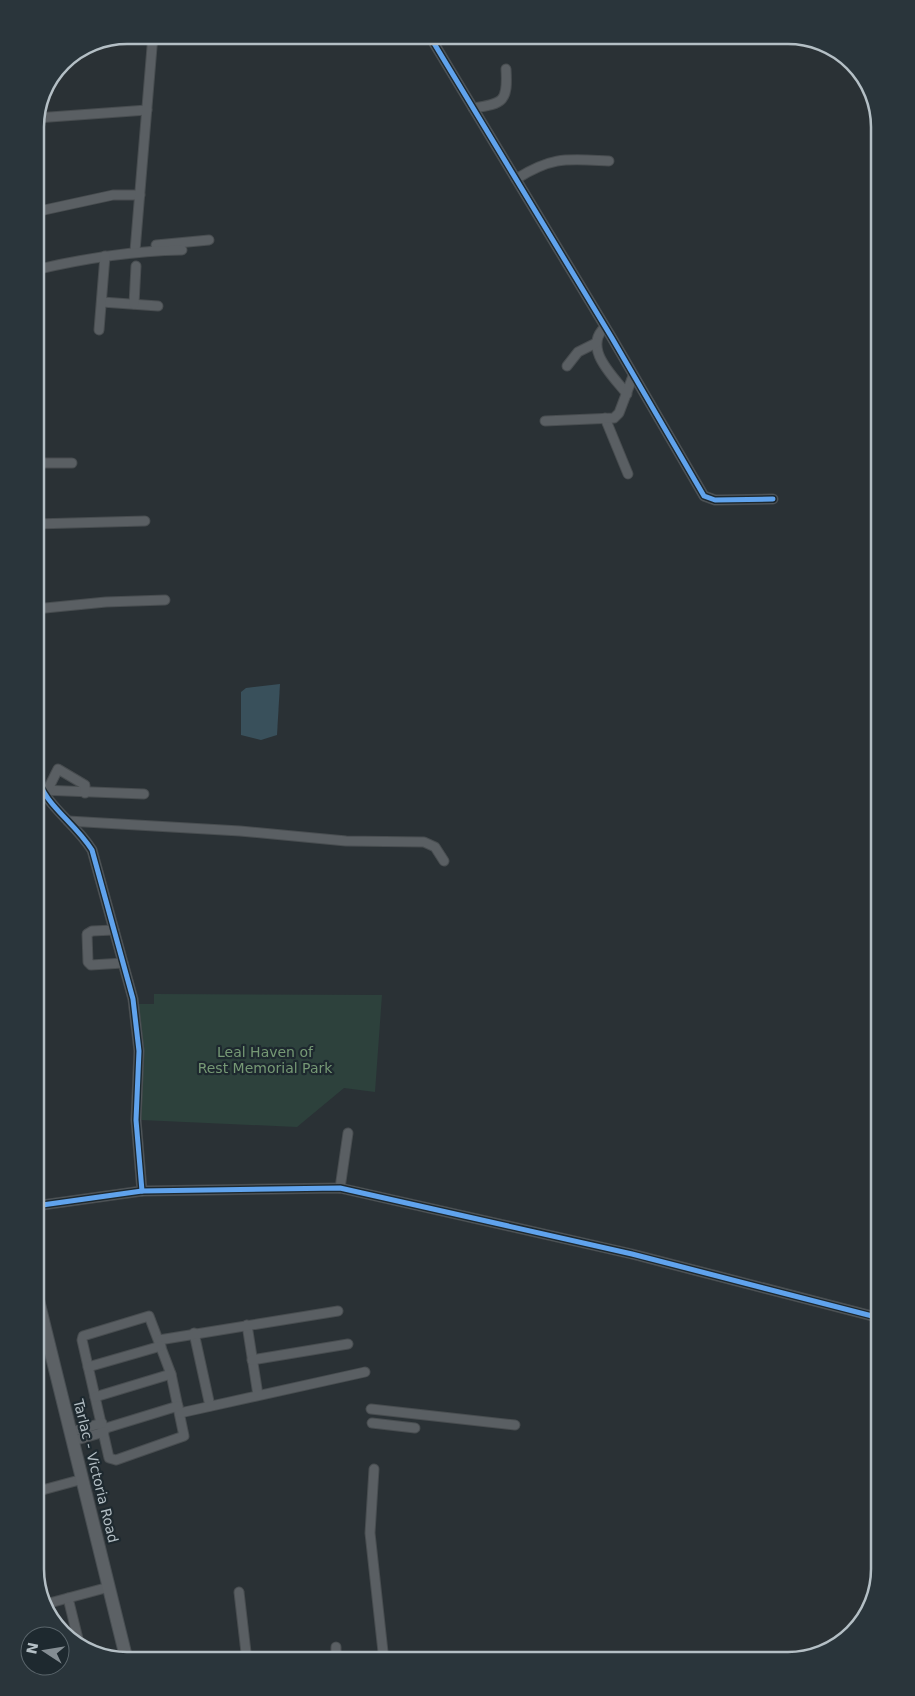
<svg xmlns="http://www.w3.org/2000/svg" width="915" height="1696" viewBox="0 0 915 1696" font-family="'DejaVu Sans',sans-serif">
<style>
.green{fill:#2d413c}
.water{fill:#39505b}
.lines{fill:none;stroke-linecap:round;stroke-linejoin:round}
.street-casing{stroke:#484d50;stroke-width:11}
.primary-casing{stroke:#484e52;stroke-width:14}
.street{stroke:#5a5f63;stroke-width:9}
.primary{stroke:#5c6165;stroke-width:12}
.cycleway-casing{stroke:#1e292f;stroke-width:8}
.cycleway{stroke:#60a3ed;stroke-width:5}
.labels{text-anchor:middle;stroke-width:4.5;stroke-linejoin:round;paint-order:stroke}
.park-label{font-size:14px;fill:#769975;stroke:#1e292f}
.street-label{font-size:14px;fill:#b4bfc5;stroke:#1e292f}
.rim{fill:none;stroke:#b4bfc5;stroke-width:2.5}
</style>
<rect width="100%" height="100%" fill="#2a3135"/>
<!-- green -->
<polygon class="green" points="154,994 382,995 375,1092 344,1088 297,1127 141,1120 142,1051 138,1004 154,1004"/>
<!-- water -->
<polygon class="water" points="280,684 277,735 261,740 241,735 241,692 246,688"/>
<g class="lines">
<defs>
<g id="street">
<polyline points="429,35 612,338 704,496 715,500 773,499"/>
<path d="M 473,108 C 504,104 508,101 506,69"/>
<polyline points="36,118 147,110"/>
<path d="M 516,179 C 553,156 566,159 609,161"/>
<polyline points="35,212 113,195 140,195"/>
<polyline points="156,245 209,240"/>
<polyline points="135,251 153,35"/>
<path d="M 35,270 C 85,258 131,251 182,250"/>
<polyline points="102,302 158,306"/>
<polyline points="134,304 136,266"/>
<path d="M 605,327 C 582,348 613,376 627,394"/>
<polyline points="99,330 105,256"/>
<polyline points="567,366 578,352 596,343"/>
<polyline points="605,418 628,474"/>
<polyline points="545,421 614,418 619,413 633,376"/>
<polyline points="35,463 72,463"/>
<polyline points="35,524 145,521"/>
<polyline points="35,609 106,602 165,600"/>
<path d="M 35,772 C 45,807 73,820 92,850 L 133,999 L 139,1051 L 136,1120 L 142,1191"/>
<polyline points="41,790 144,794"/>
<polyline points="47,791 58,769 85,785 85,793"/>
<polyline points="68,821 240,831 346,841 424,842 435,847 444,861"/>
<polyline points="114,930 92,931 87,934 88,962 91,965 123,963"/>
<polyline points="35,968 39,968"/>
<polyline points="340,1188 348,1133"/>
<polyline points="35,1206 142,1191 340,1188 632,1254 880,1318"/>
<polygon points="149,1316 171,1374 184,1436 116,1460 109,1458 82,1340 83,1336"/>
<polyline points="247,1325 258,1395"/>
<polyline points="194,1333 210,1406"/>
<polyline points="159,1340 338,1311"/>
<polyline points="252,1360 348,1344"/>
<polyline points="88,1367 161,1346"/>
<polyline points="95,1397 171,1374"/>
<polyline points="371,1409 515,1425"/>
<polyline points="180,1413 365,1372"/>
<polyline points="372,1423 415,1428"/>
<polyline points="103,1429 178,1406"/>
<polyline points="71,1432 102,1423"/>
<polyline points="73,1441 104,1432"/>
<polyline points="374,1469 370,1533 384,1661"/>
<polyline points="35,1492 83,1479"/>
<polyline points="239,1592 247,1661"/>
<polyline points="68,1598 80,1647"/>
<polyline points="42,1605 109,1587"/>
<polyline points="336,1661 336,1647"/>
</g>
<polyline id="primary" points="35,1288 127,1661"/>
</defs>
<!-- street casing -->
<use href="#street" class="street-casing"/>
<!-- primary casing -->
<use href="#primary" class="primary-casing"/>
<!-- street -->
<use href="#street" class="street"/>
<!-- primary -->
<use href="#primary" class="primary"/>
<defs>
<g id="cycleway">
<polyline points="429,35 612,338 704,496 715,500 773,499"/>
<path d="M 35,772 C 45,807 73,820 92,850 L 133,999 L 139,1051 L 136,1120 L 142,1191"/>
<polyline points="35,1206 142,1191 340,1188 632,1254 880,1318"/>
</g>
</defs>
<!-- cycleway casing -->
<use href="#cycleway" class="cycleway-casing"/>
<!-- cycleway -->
<use href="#cycleway" class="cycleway"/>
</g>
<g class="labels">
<!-- park labels -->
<g class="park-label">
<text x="265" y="1057">Leal Haven of<tspan x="265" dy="16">Rest Memorial Park</tspan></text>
</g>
<!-- street labels -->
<g class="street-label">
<text transform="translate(96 1471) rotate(76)" y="5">Tarlac - Victoria Road</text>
</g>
</g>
<!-- crop -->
<path d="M0 0H915V1696H0ZM127 44H788A83 83 0 0 1 871 127V1569A83 83 0 0 1 788 1652H127A83 83 0 0 1 44 1569V127A83 83 0 0 1 127 44Z" fill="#2a353b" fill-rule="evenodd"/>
<path class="rim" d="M127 44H788A83 83 0 0 1 871 127V1569A83 83 0 0 1 788 1652H127A83 83 0 0 1 44 1569V127A83 83 0 0 1 127 44Z"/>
<!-- north arrow -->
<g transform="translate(45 1651) rotate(282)"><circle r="24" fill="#1e292f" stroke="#5a656b"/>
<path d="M0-4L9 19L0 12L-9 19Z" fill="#848d93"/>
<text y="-8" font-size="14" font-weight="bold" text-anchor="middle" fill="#b4bfc5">N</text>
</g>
</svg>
